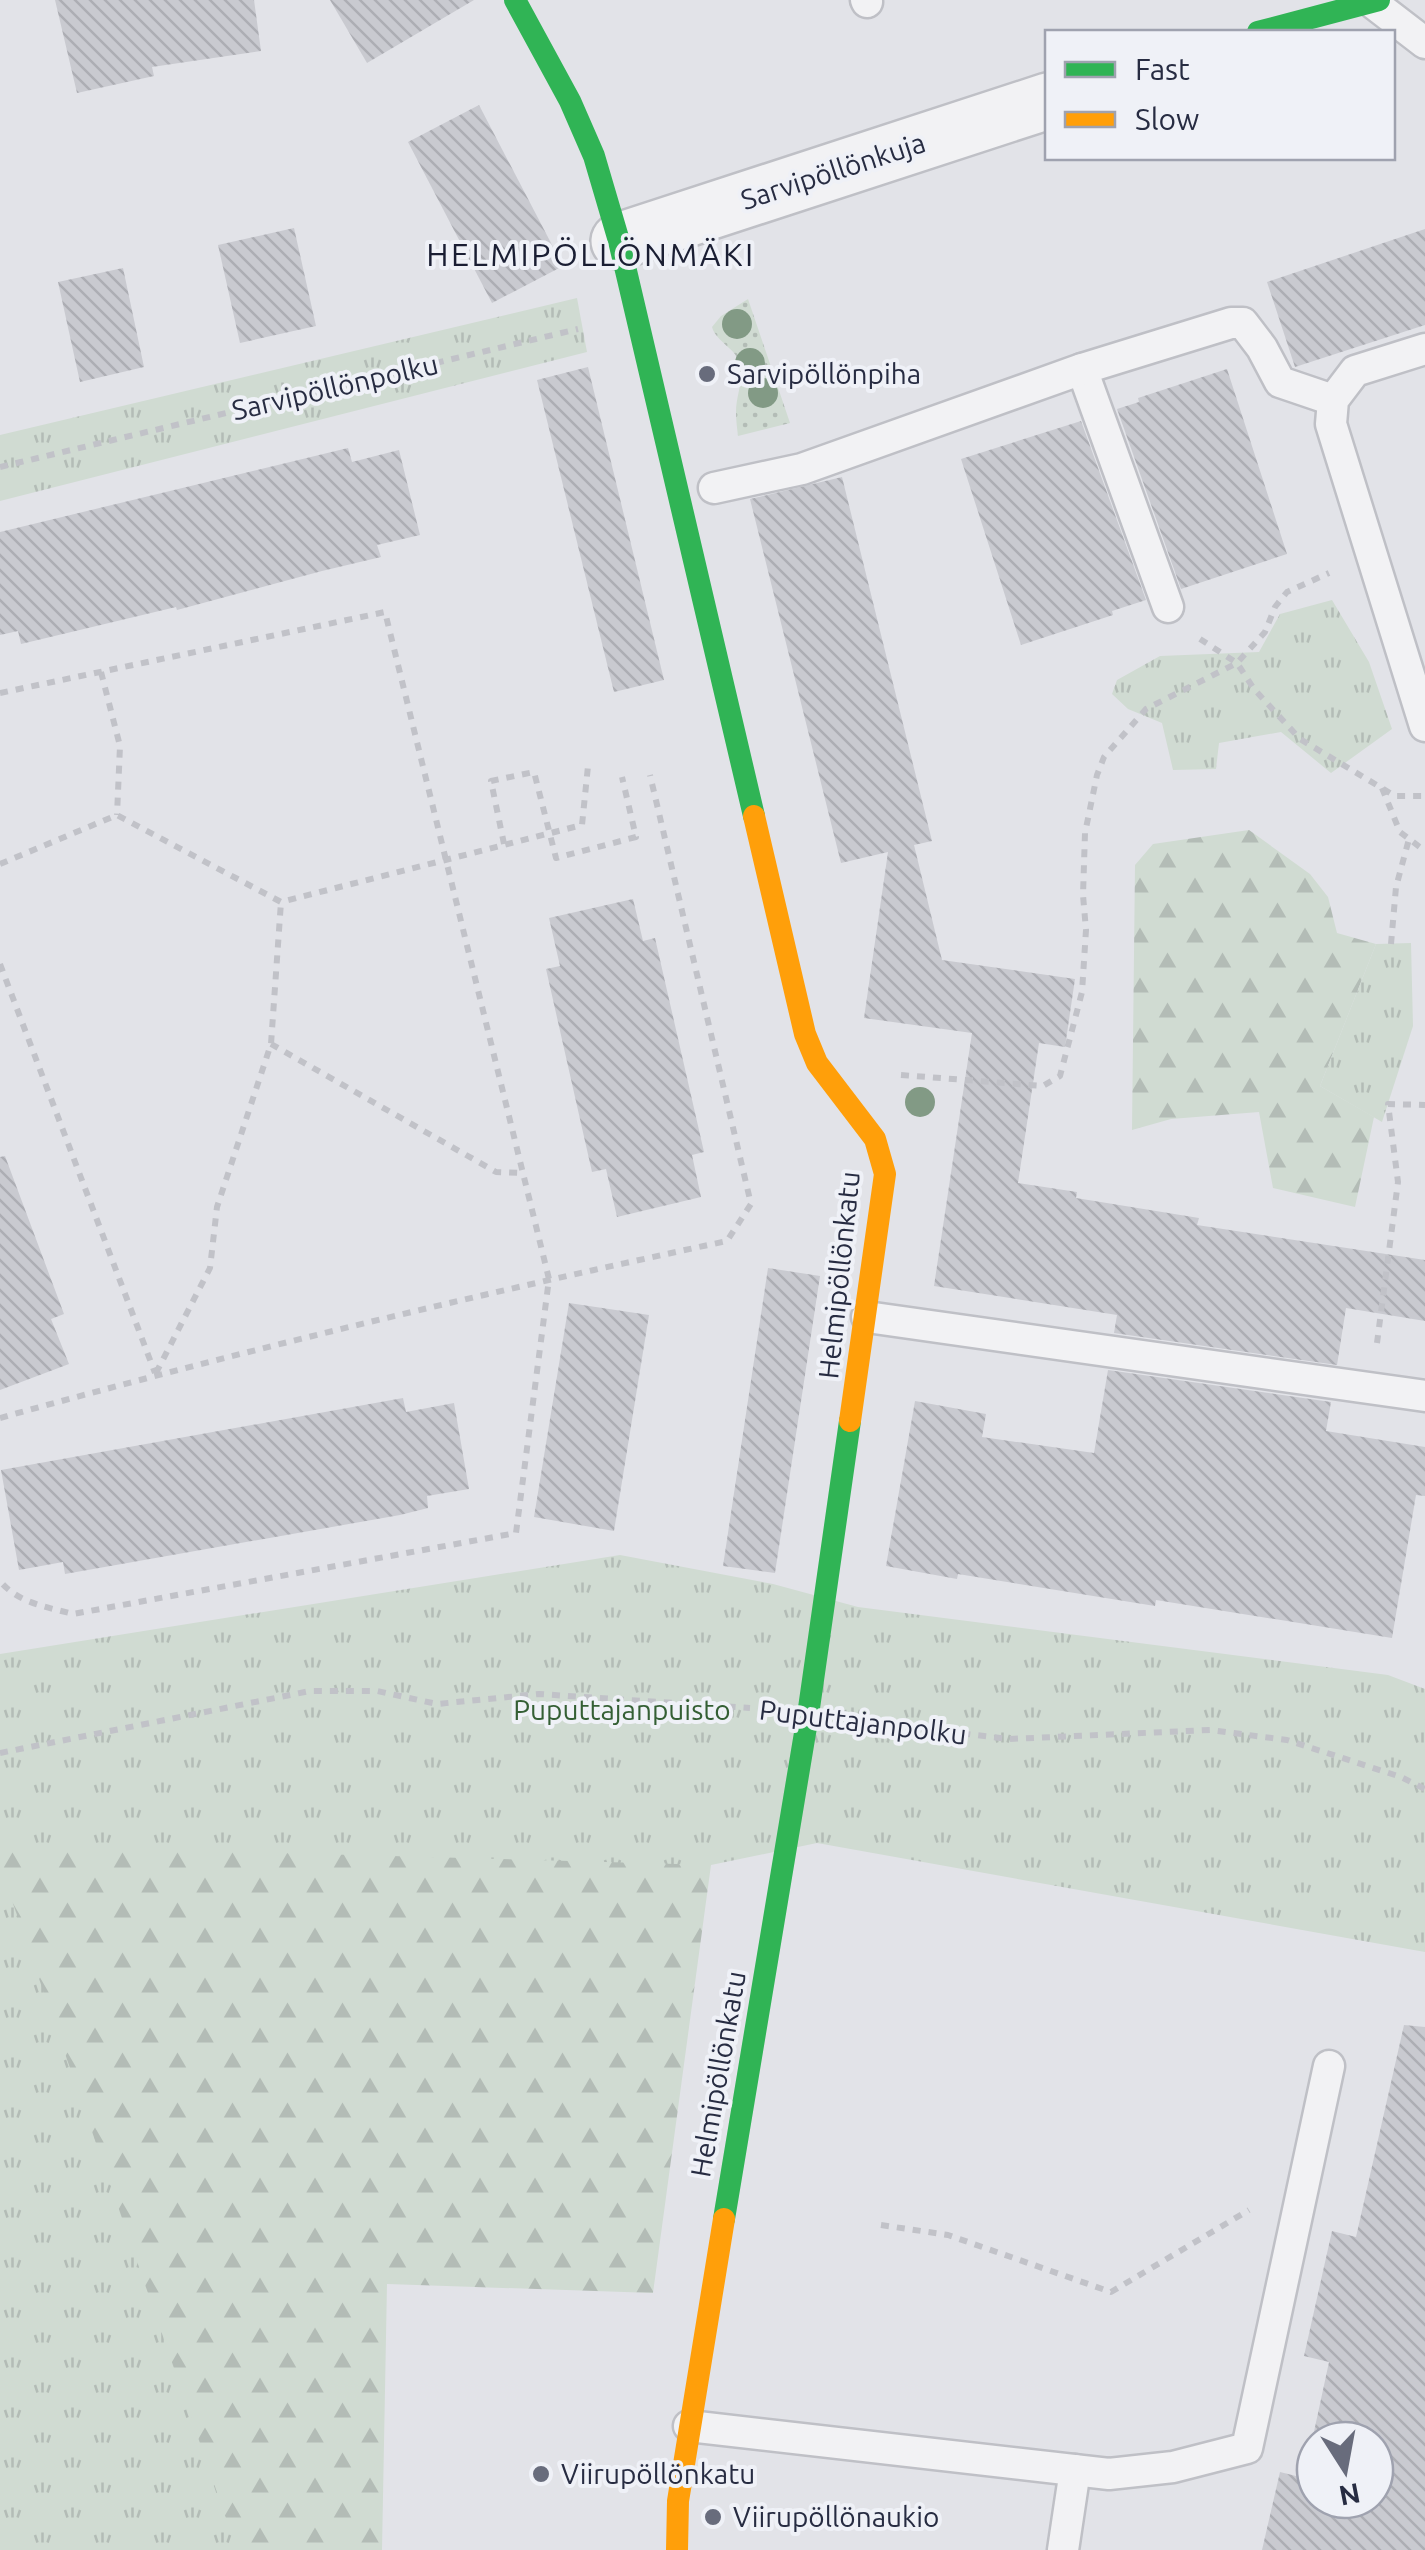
<svg xmlns="http://www.w3.org/2000/svg" width="1425" height="2550" viewBox="0 0 1425 2550" font-family="Ubuntu,sans-serif">
<style>
.grass{fill:url(#grass-dots)}
.forest{fill:url(#forest-firs)}
.park{fill:url(#park-tufts)}
.building{fill:url(#building-back-hatch);fill-rule:evenodd}
.lines{fill:none;stroke-linecap:round;stroke-linejoin:round}
.lane-casing{stroke:#bfc0c6;stroke-width:35}
.street-casing{stroke:#bfc0c6;stroke-width:60}
.path{stroke:#c1c2c8;stroke-width:6;stroke-dasharray:8 8;stroke-linecap:butt}
.lane{stroke:#f2f2f4;stroke-width:30}
.street{stroke:#f2f2f4;stroke-width:55}
.fast{stroke:#30b455;stroke-width:22}
.slow{stroke:#ff9f0a;stroke-width:22}
.tree{fill:#829a85}
.poi-dot{fill:#686c7c;stroke:#eff1f7;stroke-width:4}
.labels{text-anchor:middle;stroke-width:8;stroke-linejoin:round;paint-order:stroke}
.street-label{font-size:28px;fill:#272c42;stroke:#eff1f7}
.poi-label{font-size:28px;fill:#272c42;stroke:#eff1f7;text-anchor:start}
.park-label{font-size:28px;fill:#345f34;stroke:#eff1f7}
.quarter-label{font-size:32px;letter-spacing:2.5px;fill:#1a1e33;stroke:#eff1f7}
</style>
<defs>
<pattern id="grass-dots" width="8" height="8" patternUnits="userSpaceOnUse" patternTransform="scale(2.5)"><rect width="8" height="8" fill="#d0dbd2"/><path d="M2 2h.1M6 6h.1" fill="none" stroke="#b3bcb6" stroke-width="1.8" stroke-linecap="round"/></pattern>
<pattern id="forest-firs" width="22" height="20" patternUnits="userSpaceOnUse" patternTransform="scale(2.5)"><rect width="22" height="20" fill="#d0dbd2"/><path d="M5 1l3.5 6h-7zM16 11l3.5 6h-7z" fill="#b3bcb6"/></pattern>
<pattern id="park-tufts" width="24" height="20" patternUnits="userSpaceOnUse" patternTransform="scale(2.5)"><rect width="24" height="20" fill="#d0dbd2"/><path d="M3 7l-1-3M5 7V3M7 7l1-3M15 17l-1-3M17 17v-4M19 17l1-3" fill="none" stroke="#b3bcb6"/></pattern>
<pattern id="building-back-hatch" width="6" height="6" patternUnits="userSpaceOnUse" patternTransform="scale(2.5)"><rect width="6" height="6" fill="#c9cad0"/><path d="M-1 5l2 2M0 0l6 6M5-1l2 2" fill="none" stroke="#adaeb4"/></pattern>
</defs>
<rect width="100%" height="100%" fill="#e2e3e8"/>
<!-- grass -->
<path class="grass" d="M 748,299 L 790,423 L 738,436 C 737,428 736,420 736,412 C 736,396 744,380 740,364 C 736,348 716,342 712,327 L 721,316 Z"/>
<!-- forest -->
<g class="forest">
<polygon points="1249,830 1310,874 1328,897 1337,933 1376,944 1320,1086 1374,1117 1355,1207 1273,1188 1259,1112 1171,1119 1132,1130 1135,865 1153,844"/>
<polygon points="739,1741 711,1865 653,2293 387,2284 382,2550 7,2550 0,2193 0,1802"/>
</g>
<!-- park -->
<g class="park">
<polygon points="577,298 587,352 0,501 0,435"/>
<polygon points="1332,600 1369,662 1392,729 1331,773 1281,732 1219,743 1216,769 1173,770 1162,723 1128,709 1112,694 1117,680 1160,656 1259,652 1280,614"/>
<polygon points="1411,943 1413,1026 1382,1122 1320,1086 1376,944"/>
<polygon points="620,1555 773,1584 858,1607 1388,1675 1425,1689 1425,1952 817,1843 711,1865 0,1845 0,1654"/>
<polygon points="0,1866 237,2550 0,2550"/>
</g>
<!-- building -->
<g class="building">
<polygon points="55,0 254,0 261,51 152,67 154,76 77,93"/>
<polygon points="330,0 474,0 367,63"/>
<polygon points="479,105 563,266 492,303 408,142"/>
<polygon points="294,228 316,326 240,343 218,245"/>
<polygon points="1425,229 1425,325 1295,367 1267,282"/>
<polygon points="123,268 144,367 80,382 58,282"/>
<polygon points="588,367 664,680 614,692 537,380"/>
<polygon points="1227,369 1287,554 1181,589 1117,409 1139,402 1138,398"/>
<polygon points="1081,421 1146,600 1112,611 1113,615 1021,645 961,459"/>
<polygon points="348,448 352,462 399,450 420,535 377,545 381,557 322,571 177,610 176,607 21,644 18,631 0,635 0,532"/>
<polygon points="842,477 932,841 914,845 942,960 1075,979 1065,1047 1039,1043 1018,1183 1077,1192 1076,1198 1199,1218 1197,1225 1425,1260 1425,1321 1346,1308 1337,1365 1114,1333 1117,1315 934,1286 972,1033 864,1018 888,852 841,863 750,499"/>
<polygon points="633,899 643,941 655,938 704,1152 692,1155 701,1197 617,1217 606,1169 592,1172 546,969 560,966 549,918"/>
<polygon points="5,1156 64,1314 51,1319 69,1364 0,1390 0,1157"/>
<polygon points="768,1268 820,1276 775,1573 723,1566"/>
<polygon points="569,1303 649,1315 614,1531 534,1517"/>
<polygon points="1108,1370 1331,1402 1326,1431 1425,1447 1425,1496 1416,1495 1392,1638 1156,1600 1155,1606 958,1574 957,1579 886,1566 915,1401 986,1414 982,1437 1094,1453"/>
<polygon points="403,1398 406,1412 454,1403 469,1489 427,1496 428,1508 400,1515 65,1574 63,1562 19,1570 1,1470"/>
<path d="M 1404,2025 L 1425,2027 L 1425,2550 L 1262,2550 L 1280,2472 L 1304,2478 L 1329,2362 L 1304,2356 L 1332,2231 L 1356,2237 ZM 1315,2440 L 1375,2440 L 1375,2500 L 1315,2500 Z"/>
</g>
<g class="lines">
<defs>
<g id="lane">
<polyline points="866,0 867,2"/>
<polyline points="1373,3 1425,43"/>
<polyline points="1425,349 1355,371 1333,400 1331,424 1425,726"/>
<polyline points="1082,369 1168,607"/>
<polyline points="714,488 802,469 1082,369 1231,323 1243,323 1262,348 1280,382 1333,400"/>
<polyline points="867,1317 1425,1396"/>
<polyline points="689,2426 1109,2474 1173,2467 1247,2448 1329,2066"/>
<polyline points="1063,2550 1075,2470"/>
</g>
<polyline id="street" points="619,241 1048,101"/>
</defs>
<!-- lane casing -->
<use href="#lane" class="lane-casing"/>
<!-- street casing -->
<use href="#street" class="street-casing"/>
<!-- path -->
<g class="path">
<polyline points="0,467 578,329"/>
<polyline points="1200,639 1237,663 1254,689 1300,739 1395,796 1425,796"/>
<polyline points="101,672 120,746 117,815"/>
<path d="M 0,693 L 385,612 L 549,1279 L 516,1533 L 73,1614 C 47,1607 18,1603 0,1581"/>
<polyline points="1382,788 1400,832 1425,851"/>
<polyline points="504,844 491,781 534,772 556,858 636,837 622,777"/>
<polyline points="0,864 117,815 281,902 582,825 588,766"/>
<polyline points="1391,944 1396,887 1409,839"/>
<polyline points="0,964 155,1373"/>
<polyline points="271,1044 496,1172 523,1173"/>
<polyline points="901,1075 1043,1086 1060,1076 1082,992 1086,930 1083,895 1085,833 1097,775 1104,757 1146,709 1237,663 1265,632 1275,607 1287,592 1329,573"/>
<polyline points="1377,1343 1398,1182 1388,1104 1425,1105"/>
<polyline points="156,1373 210,1268 217,1207 271,1044 281,902"/>
<path d="M 0,1418 C 240,1351 483,1293 727,1241 L 751,1204 L 650,775"/>
<polyline points="867,1722 1009,1739 1210,1730 1287,1740 1401,1777 1425,1789"/>
<polyline points="0,1753 310,1691 377,1691 437,1704 539,1694 750,1708"/>
<polyline points="881,2225 948,2235 1111,2292 1249,2210"/>
</g>
<!-- lane -->
<use href="#lane" class="lane"/>
<!-- street -->
<use href="#street" class="street"/>
<!-- fast -->
<g class="fast">
<polyline points="515,0 570,101 594,156 619,241 754,816"/>
<polyline points="1258,32 1379,0"/>
<polyline points="724,2219 808,1715 850,1421"/>
</g>
<!-- slow -->
<g class="slow">
<polyline points="754,816 805,1034 817,1063 875,1139 885,1174 850,1421"/>
<polyline points="677,2550 678,2501 724,2219"/>
</g>
</g>
<!-- trees -->
<g class="tree">
<circle cx="737" cy="324" r="15"/>
<circle cx="750" cy="363" r="15"/>
<circle cx="763" cy="393" r="15"/>
<circle cx="920" cy="1102" r="15"/>
</g>
<!-- markers -->
<g class="poi-dot">
<circle cx="707" cy="374" r="10"/>
<circle cx="541" cy="2474" r="10"/>
<circle cx="713" cy="2517" r="10"/>
</g>
<g class="labels">
<!-- street labels -->
<g class="street-label">
<text transform="translate(833 171) rotate(-18)" y="10">Sarvipöllönkuja</text>
<text transform="translate(335 387) rotate(-13)" y="10">Sarvipöllönpolku</text>
<text transform="translate(839 1275) rotate(-84)" y="10">Helmipöllönkatu</text>
<text transform="translate(863 1722) rotate(7)" y="10">Puputtajanpolku</text>
<text transform="translate(718 2074) rotate(-80)" y="10">Helmipöllönkatu</text>
</g>
<!-- poi labels -->
<g class="poi-label">
<text x="727" y="384">Sarvipöllönpiha</text>
<text x="561" y="2484">Viirupöllönkatu</text>
<text x="733" y="2527">Viirupöllönaukio</text>
</g>
<!-- park labels -->
<g class="park-label">
<text x="622" y="1720">Puputtajanpuisto</text>
</g>
<!-- quarter labels -->
<g class="quarter-label">
<text x="591" y="266">HELMIPÖLLÖNMÄKI</text>
</g>
</g>
<!-- legend -->
<rect x="1045" y="30" width="350" height="130" fill="#eff1f7" stroke="#9fa2af" stroke-width="2.5"/>
<rect x="1065" y="62" width="50" height="15" fill="#30b455" stroke="#9fa2af" stroke-width="2.5"/>
<text x="1135" y="80" font-size="30" fill="#272c42">Fast</text>
<rect x="1065" y="112" width="50" height="15" fill="#ff9f0a" stroke="#9fa2af" stroke-width="2.5"/>
<text x="1135" y="130" font-size="30" fill="#272c42">Slow</text>
<!-- north arrow -->
<g transform="translate(1345 2470) rotate(169)"><circle r="48" fill="#eff1f7" stroke="#9fa2af" stroke-width="2.5"/>
<path d="M0-8L18 38L0 25L-18 38Z" fill="#686c7c"/>
<text y="-15" font-size="28" font-weight="bold" text-anchor="middle" fill="#272c42">N</text>
</g>
</svg>
